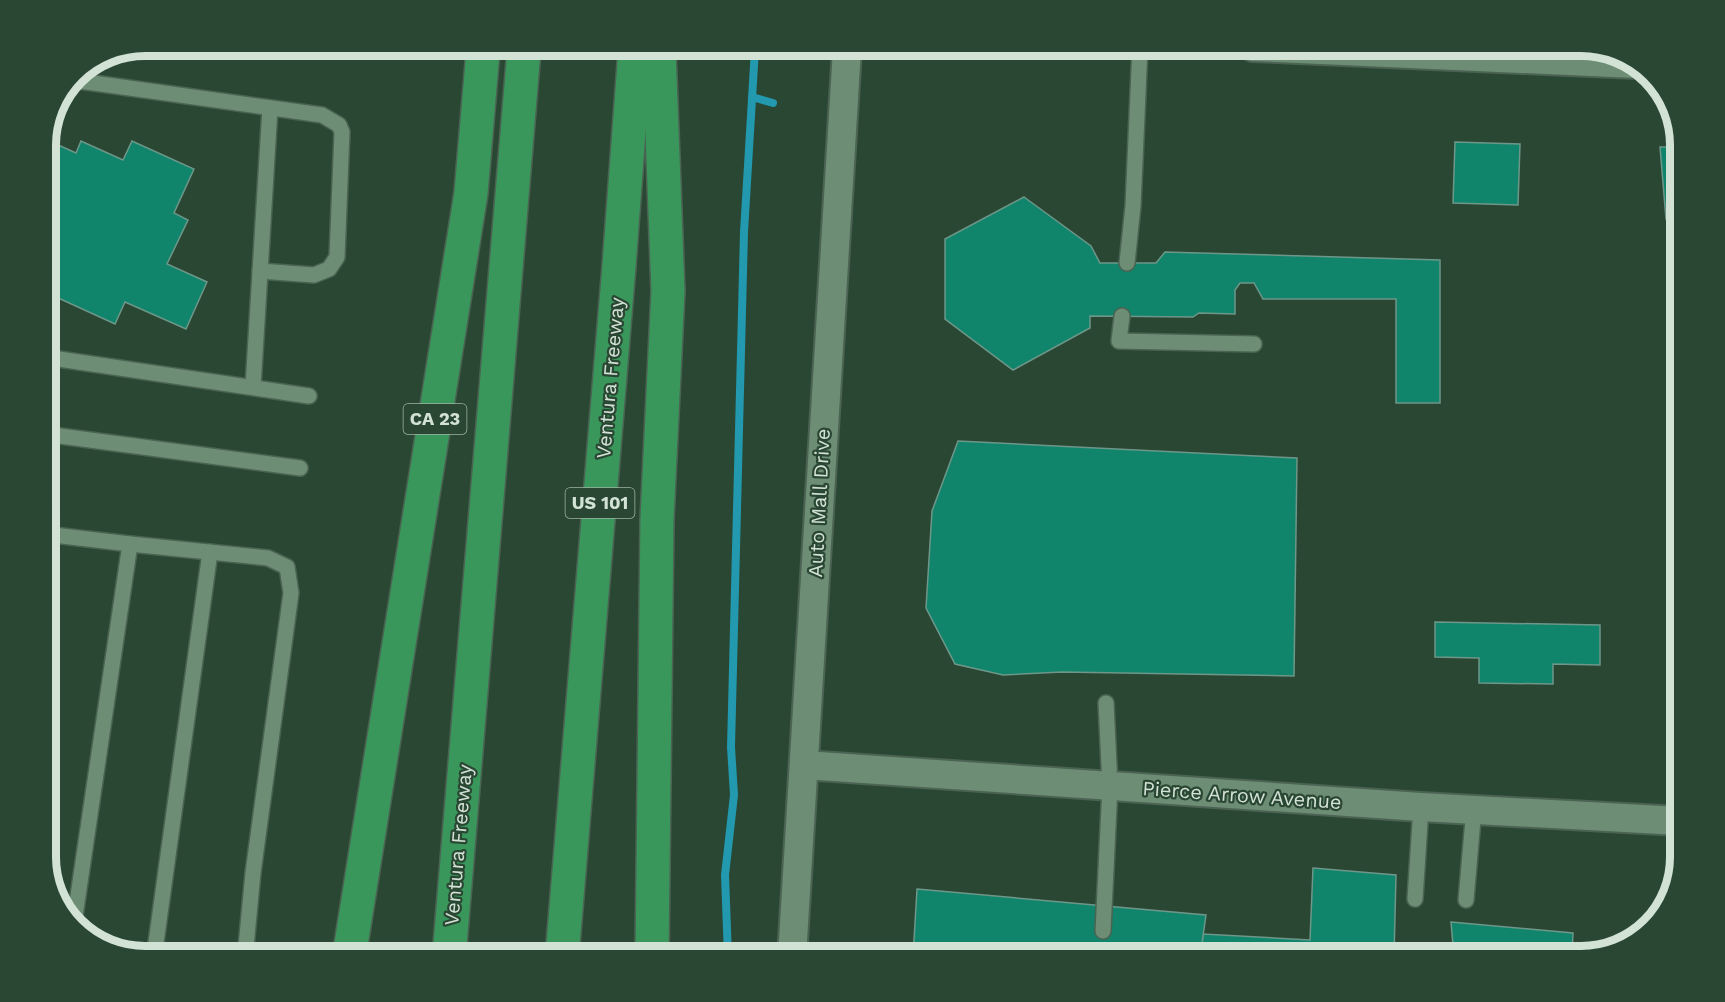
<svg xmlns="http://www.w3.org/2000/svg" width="1725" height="1002" viewBox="0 0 1725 1002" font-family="'Work Sans',sans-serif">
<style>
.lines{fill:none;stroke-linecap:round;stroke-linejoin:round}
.stream{stroke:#2299ae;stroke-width:8}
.building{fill:#11856c;stroke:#6d9789;stroke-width:1.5}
.service-casing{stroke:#4a6352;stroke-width:18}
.minor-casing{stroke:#4a6352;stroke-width:32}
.motorway-casing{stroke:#4a6352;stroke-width:36}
.service{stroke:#6d8d75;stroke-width:15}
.minor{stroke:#6d8d75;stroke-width:28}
.motorway{stroke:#3a975c;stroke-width:33}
.labels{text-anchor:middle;stroke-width:4.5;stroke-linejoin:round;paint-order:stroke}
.shield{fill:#2a4733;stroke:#a0b4a4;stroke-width:1.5}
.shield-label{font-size:18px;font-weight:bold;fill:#d2e2d5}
.street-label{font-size:20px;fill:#d2e2d5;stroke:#2a4733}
.rim{fill:none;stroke:#d2e2d5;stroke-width:8}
</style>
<rect width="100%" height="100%" fill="#2a4733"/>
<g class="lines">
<!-- stream -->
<g class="stream">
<polyline points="752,97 773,103"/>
<polyline points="728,957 725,875 734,795 731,747 744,232 755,49"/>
</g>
</g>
<!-- building -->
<g class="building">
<polygon points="45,139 76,153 81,141 123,160 132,141 194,169 174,213 188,220 167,264 207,282 186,329 125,302 115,324 45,292"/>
<polygon points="1455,142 1520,144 1518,205 1453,203"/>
<polygon points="1660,147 1680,147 1680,219 1666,219"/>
<polygon points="1024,197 1091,246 1100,263 1156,263 1165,252 1440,260 1440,403 1396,403 1396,299 1263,299 1254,283 1240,283 1235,290 1235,314 1199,313 1193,317 1090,316 1090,328 1013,370 945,319 945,239"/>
<polygon points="958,441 1297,458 1294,676 1062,672 1003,675 955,664 926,608 932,511"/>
<polygon points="1680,466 1680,502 1674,503"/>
<polygon points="1435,622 1600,625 1600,665 1553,664 1553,684 1479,683 1479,658 1435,657"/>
<polygon points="1680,644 1680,679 1675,679 1675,645"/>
<polygon points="45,645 57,647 45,752"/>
<polygon points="1313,868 1396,875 1394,957 1201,957 1203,934 1310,940"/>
<polygon points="917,889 1206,915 1200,957 913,957"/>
<polygon points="1451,922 1573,933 1572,957 1454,957"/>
</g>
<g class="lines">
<defs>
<g id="service">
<polyline points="72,80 322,115 339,125 342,132 337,257 329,269 314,275 260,271"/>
<polyline points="1127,263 1133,206 1140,47"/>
<polyline points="1122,316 1119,341 1254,344"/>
<polyline points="45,357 309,396"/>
<polyline points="253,387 270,108"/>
<polyline points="45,434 300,468"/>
<polyline points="45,534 130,544 268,558 287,567 291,593 253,873 245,957"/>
<polyline points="1415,899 1421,807"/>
<polyline points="1466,900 1474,808"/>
<polyline points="74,923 130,544"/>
<polyline points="1103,931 1110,786 1106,703"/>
<polyline points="154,957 210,552"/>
</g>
<g id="minor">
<polyline points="1253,47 1636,64"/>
<polyline points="804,765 1421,807 1680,821"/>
<polyline points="792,957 847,49"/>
</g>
<g id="motorway">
<polyline points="349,957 471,193 483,51"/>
<polyline points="449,957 524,50"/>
<polyline points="562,957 619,266 635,50"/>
<polyline points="652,957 657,519 668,291 659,50"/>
</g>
</defs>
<!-- service casing -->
<use href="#service" class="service-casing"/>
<!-- minor casing -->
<use href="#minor" class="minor-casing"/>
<!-- motorway casing -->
<use href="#motorway" class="motorway-casing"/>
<!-- service -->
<use href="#service" class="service"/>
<!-- minor -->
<use href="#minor" class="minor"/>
<!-- motorway -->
<use href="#motorway" class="motorway"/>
</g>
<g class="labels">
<!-- shield labels -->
<g class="shield">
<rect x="403.5" y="404" width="63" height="30" rx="4.5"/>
<rect x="565.5" y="488" width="69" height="30" rx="4.5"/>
</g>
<g class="shield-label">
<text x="435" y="425">CA 23</text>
<text x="600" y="509">US 101</text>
</g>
<!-- street labels -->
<g class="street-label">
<text transform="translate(610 378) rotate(-85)" y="7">Ventura Freeway</text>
<text transform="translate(819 503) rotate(-87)" y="7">Auto Mall Drive</text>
<text transform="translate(1242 795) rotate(4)" y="7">Pierce Arrow Avenue</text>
<text transform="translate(458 845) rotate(-85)" y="7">Ventura Freeway</text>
</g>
</g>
<!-- crop -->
<path d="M0 0H1725V1002H0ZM145 56H1581A89 89 0 0 1 1670 145V857A89 89 0 0 1 1581 946H145A89 89 0 0 1 56 857V145A89 89 0 0 1 145 56Z" fill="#2a4733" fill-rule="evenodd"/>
<path class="rim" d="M145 56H1581A89 89 0 0 1 1670 145V857A89 89 0 0 1 1581 946H145A89 89 0 0 1 56 857V145A89 89 0 0 1 145 56Z"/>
</svg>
